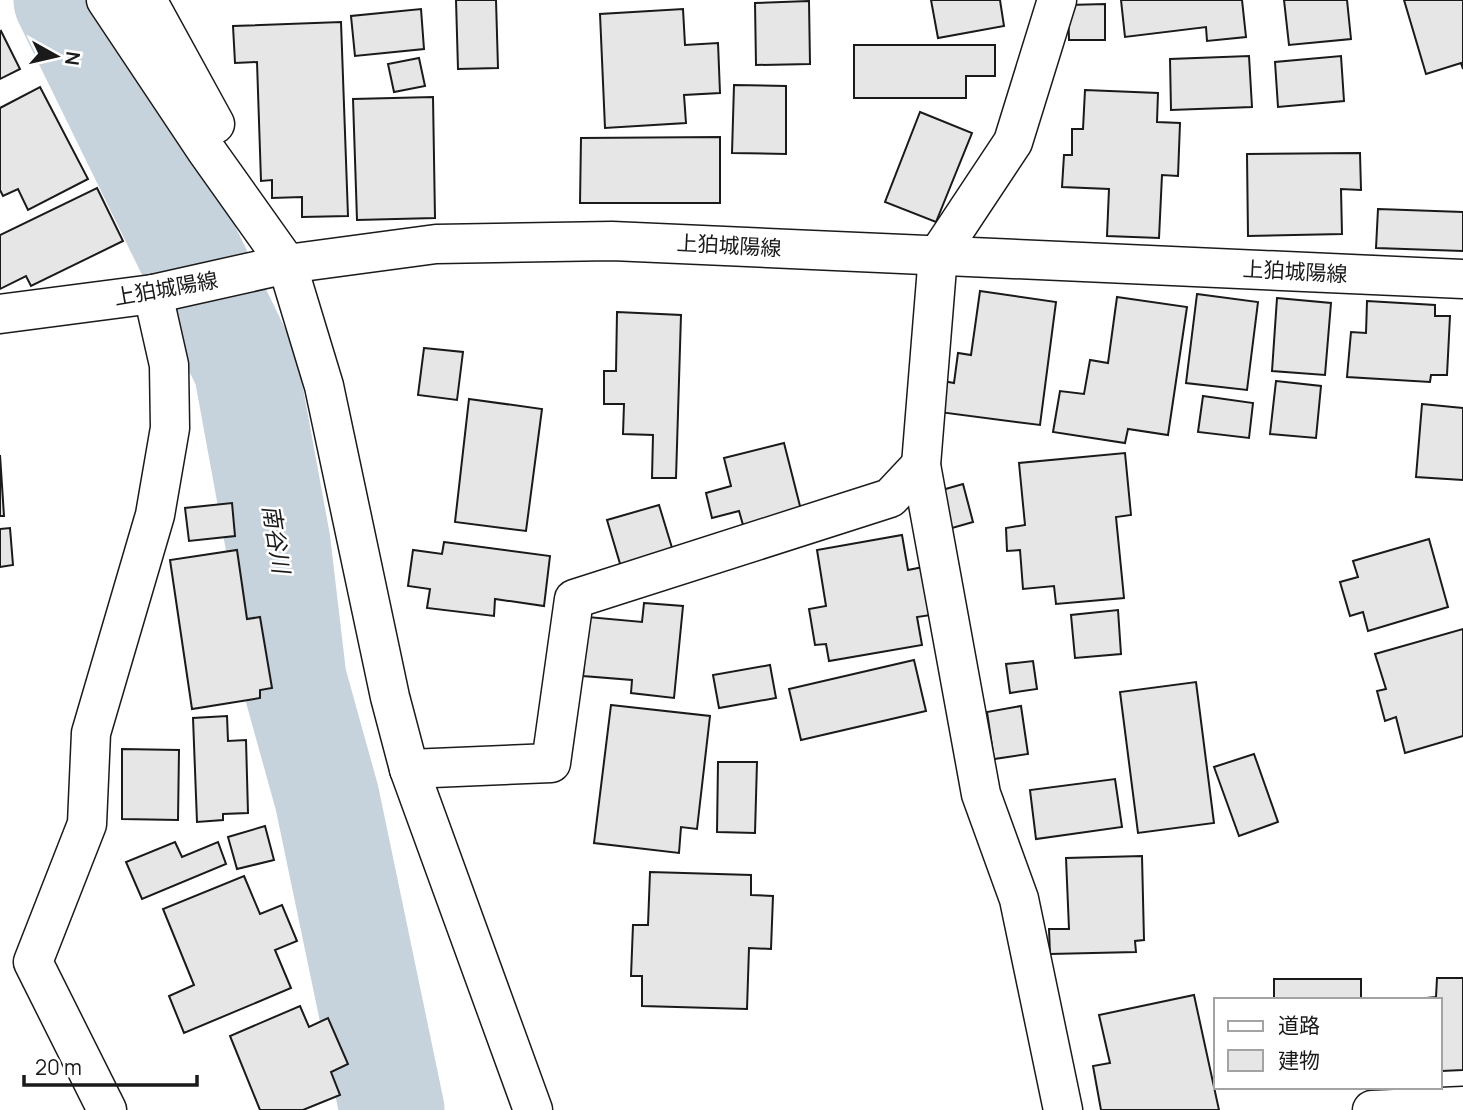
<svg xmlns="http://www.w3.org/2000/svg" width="1463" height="1110" viewBox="0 0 1463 1110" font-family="Manrope,'Noto Sans JP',sans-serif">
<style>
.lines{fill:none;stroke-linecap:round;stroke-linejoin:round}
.river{stroke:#c6d2dc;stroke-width:105}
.building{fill:#e6e6e6;stroke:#1a1a1a;stroke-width:2}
.street-casing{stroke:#1a1a1a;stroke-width:41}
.primary-casing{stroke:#1a1a1a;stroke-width:41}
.street{stroke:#fff;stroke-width:38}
.primary{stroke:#fff;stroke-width:38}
.labels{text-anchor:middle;stroke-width:5;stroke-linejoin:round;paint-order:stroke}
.street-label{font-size:21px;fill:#1a1a1a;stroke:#fff}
.water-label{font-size:23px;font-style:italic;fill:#1a1a1a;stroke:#fff}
</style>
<rect width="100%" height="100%" fill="#fff"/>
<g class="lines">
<!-- river -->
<polyline class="river" points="66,0 246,368 278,543 294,679 327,798 392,1110"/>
</g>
<!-- building -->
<g class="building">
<polygon points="456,0 496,0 498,68 458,69"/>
<polygon points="931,0 1000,0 1004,26 938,38"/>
<polygon points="1121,0 1242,0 1246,37 1207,41 1206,27 1125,37"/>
<polygon points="1284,0 1347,0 1351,39 1289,45"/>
<polygon points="1404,0 1463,0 1463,69 1461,63 1426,74"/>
<polygon points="809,1 810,64 756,65 755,3"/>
<polygon points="1105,4 1105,40 1069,40 1068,5"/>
<polygon points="421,9 424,49 355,56 351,16"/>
<polygon points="683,9 685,45 718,43 720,93 684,95 686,123 605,128 600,14"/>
<polygon points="341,22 348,216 302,217 302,197 272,198 272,180 261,181 257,62 235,63 233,26"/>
<polygon points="1,31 20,69 0,79 0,32"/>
<polygon points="854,45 995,45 995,76 966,76 966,98 854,98"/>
<polygon points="1249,56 1252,107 1171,110 1170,59"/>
<polygon points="1341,56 1344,101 1278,107 1275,62"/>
<polygon points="419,58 425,86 394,92 388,64"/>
<polygon points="734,85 786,86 786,154 732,153"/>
<polygon points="40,87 88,179 28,210 18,189 3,196 0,190 0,108"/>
<polygon points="1085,90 1158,93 1157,122 1180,123 1178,176 1162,175 1159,238 1107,236 1109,189 1062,187 1064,155 1072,155 1072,129 1083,129"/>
<polygon points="433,97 435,218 357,220 353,99"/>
<polygon points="920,112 972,133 936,222 885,202"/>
<polygon points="720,137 720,203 580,203 581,138"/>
<polygon points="1360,153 1361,190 1341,189 1342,234 1248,236 1247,154"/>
<polygon points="97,188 123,241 31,286 26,276 0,289 0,235"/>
<polygon points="1378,209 1463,212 1463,251 1376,248"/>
<polygon points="980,291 1056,302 1040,425 939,412 943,381 954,383 958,353 971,355"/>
<polygon points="1197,294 1258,302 1247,390 1186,383"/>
<polygon points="1117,297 1187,307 1168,435 1128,429 1125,443 1053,432 1060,391 1084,394 1090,360 1108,363"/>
<polygon points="1277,298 1331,303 1325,375 1272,371"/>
<polygon points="1367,301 1435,305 1435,316 1450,316 1447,375 1431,375 1430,382 1347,377 1351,332 1366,333"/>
<polygon points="617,312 681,315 676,478 652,478 653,435 623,434 624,404 604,404 604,371 616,371"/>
<polygon points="424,348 463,352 457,400 418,395"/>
<polygon points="1276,381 1321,386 1316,438 1270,434"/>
<polygon points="1203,396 1253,403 1249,438 1198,432"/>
<polygon points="469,399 542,409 526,531 455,522"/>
<polygon points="1422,404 1463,408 1463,480 1416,477"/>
<polygon points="784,443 801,510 743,525 739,511 712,518 706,493 731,486 724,458"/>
<polygon points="1125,453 1131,515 1116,517 1124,598 1056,604 1054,586 1023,589 1020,550 1007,551 1006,528 1025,525 1019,463"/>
<polygon points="0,455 4,516 0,516"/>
<polygon points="963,484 973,522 952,528 942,490"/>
<polygon points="232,503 235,536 189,541 185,508"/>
<polygon points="659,505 673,551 621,567 607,520"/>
<polygon points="10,528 13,565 0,567 0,529"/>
<polygon points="902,535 908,570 923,567 931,615 917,617 922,645 829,661 826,644 815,645 809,609 826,606 817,550"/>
<polygon points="1429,539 1448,607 1368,631 1363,612 1350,616 1340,582 1358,577 1353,561"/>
<polygon points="444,542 550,556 544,606 495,599 494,616 427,608 430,589 408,586 413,550 442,554"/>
<polygon points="237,550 247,619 260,617 272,688 260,690 260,698 192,709 170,560"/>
<polygon points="644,603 683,606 674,698 631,693 632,680 583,676 588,617 642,622"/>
<polygon points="1118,610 1121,654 1075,658 1071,615"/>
<polygon points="1463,629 1463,736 1405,753 1396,717 1385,721 1377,691 1386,689 1375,654"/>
<polygon points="914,660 926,711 801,740 789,689"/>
<polygon points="1033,661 1037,689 1010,693 1006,664"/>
<polygon points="770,665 776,698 719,708 713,675"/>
<polygon points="1196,682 1214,823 1138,833 1120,692"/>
<polygon points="611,705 710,716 697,829 681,827 679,853 594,843"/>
<polygon points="1021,706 1028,754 994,759 987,712"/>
<polygon points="227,716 228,741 246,740 248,813 223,814 223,820 197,822 193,718"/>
<polygon points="122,749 179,750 178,820 122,819"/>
<polygon points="1254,754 1278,822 1239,836 1214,767"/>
<polygon points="718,762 757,762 755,833 717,832"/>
<polygon points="1115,779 1122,827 1036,839 1030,790"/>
<polygon points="265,826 274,860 237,869 228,837"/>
<polygon points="175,842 182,857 218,842 226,864 142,899 126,862"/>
<polygon points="1142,856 1144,940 1135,941 1136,952 1050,954 1049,929 1069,929 1066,858"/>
<polygon points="650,872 751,875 751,895 773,896 771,949 749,948 747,1009 642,1006 642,976 631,976 633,925 648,925"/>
<polygon points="244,876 260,914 282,905 297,941 275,950 291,988 184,1033 169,996 194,985 163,909"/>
<polygon points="1437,978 1463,978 1463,1070 1442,1071 1440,1000 1427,1000 1427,998 1436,997"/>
<rect x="1274" y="979" width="87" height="21"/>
<polygon points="1194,995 1219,1110 1101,1110 1093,1066 1110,1063 1099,1015"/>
<polygon points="300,1006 309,1027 328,1018 348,1064 331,1072 340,1095 303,1110 260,1110 230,1036"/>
</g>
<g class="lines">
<defs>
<g id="street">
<polyline points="106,0 206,150 287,264 324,386 390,697 409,769 533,1110"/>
<polyline points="147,0 215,124"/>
<polyline points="1057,0 1013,142 938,255 921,465 981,794 1019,899 1063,1110"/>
<polyline points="409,769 551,763 574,599 890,498 921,465"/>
<polyline points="107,1110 33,962 87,824 91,733 155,515 170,428 169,365 153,294"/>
<polyline points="1372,1110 1463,1106"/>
</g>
<polyline id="primary" points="0,314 153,294 287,264 436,244 612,241 1463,279"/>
</defs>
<!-- street casing -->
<use href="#street" class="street-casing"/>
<!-- primary casing -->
<use href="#primary" class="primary-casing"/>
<!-- street -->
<use href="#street" class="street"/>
<!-- primary -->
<use href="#primary" class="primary"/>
</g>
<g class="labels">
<!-- street labels -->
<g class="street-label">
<text transform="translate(729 246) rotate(3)" y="7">上狛城陽線</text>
<text transform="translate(1295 272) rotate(3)" y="7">上狛城陽線</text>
<text transform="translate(166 289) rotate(-10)" y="7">上狛城陽線</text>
</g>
<!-- water labels -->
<g class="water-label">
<text transform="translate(276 539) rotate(81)" y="8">南谷川</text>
</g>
</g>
<!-- legend -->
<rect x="1214" y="998" width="228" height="91" fill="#ffffff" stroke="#a3a3a3" stroke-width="2"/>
<rect x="1228" y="1021" width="35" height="10" fill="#ffffff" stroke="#a3a3a3" stroke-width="2"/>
<text x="1278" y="1033" font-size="21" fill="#1a1a1a">道路</text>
<rect x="1228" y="1050" width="35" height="21" fill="#e6e6e6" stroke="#a3a3a3" stroke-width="2"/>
<text x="1278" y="1068" font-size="21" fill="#1a1a1a">建物</text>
<!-- north arrow -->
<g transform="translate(56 56) rotate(98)" stroke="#ffffff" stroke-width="5" paint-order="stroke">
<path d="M0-5L12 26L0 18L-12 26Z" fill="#1a1a1a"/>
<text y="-10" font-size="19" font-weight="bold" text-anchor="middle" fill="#1a1a1a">N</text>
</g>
<!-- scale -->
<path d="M24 1075v10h173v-10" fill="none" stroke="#1a1a1a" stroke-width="3.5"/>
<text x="35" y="1075" font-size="21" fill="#1a1a1a" stroke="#ffffff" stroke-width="5" paint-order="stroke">20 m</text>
</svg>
